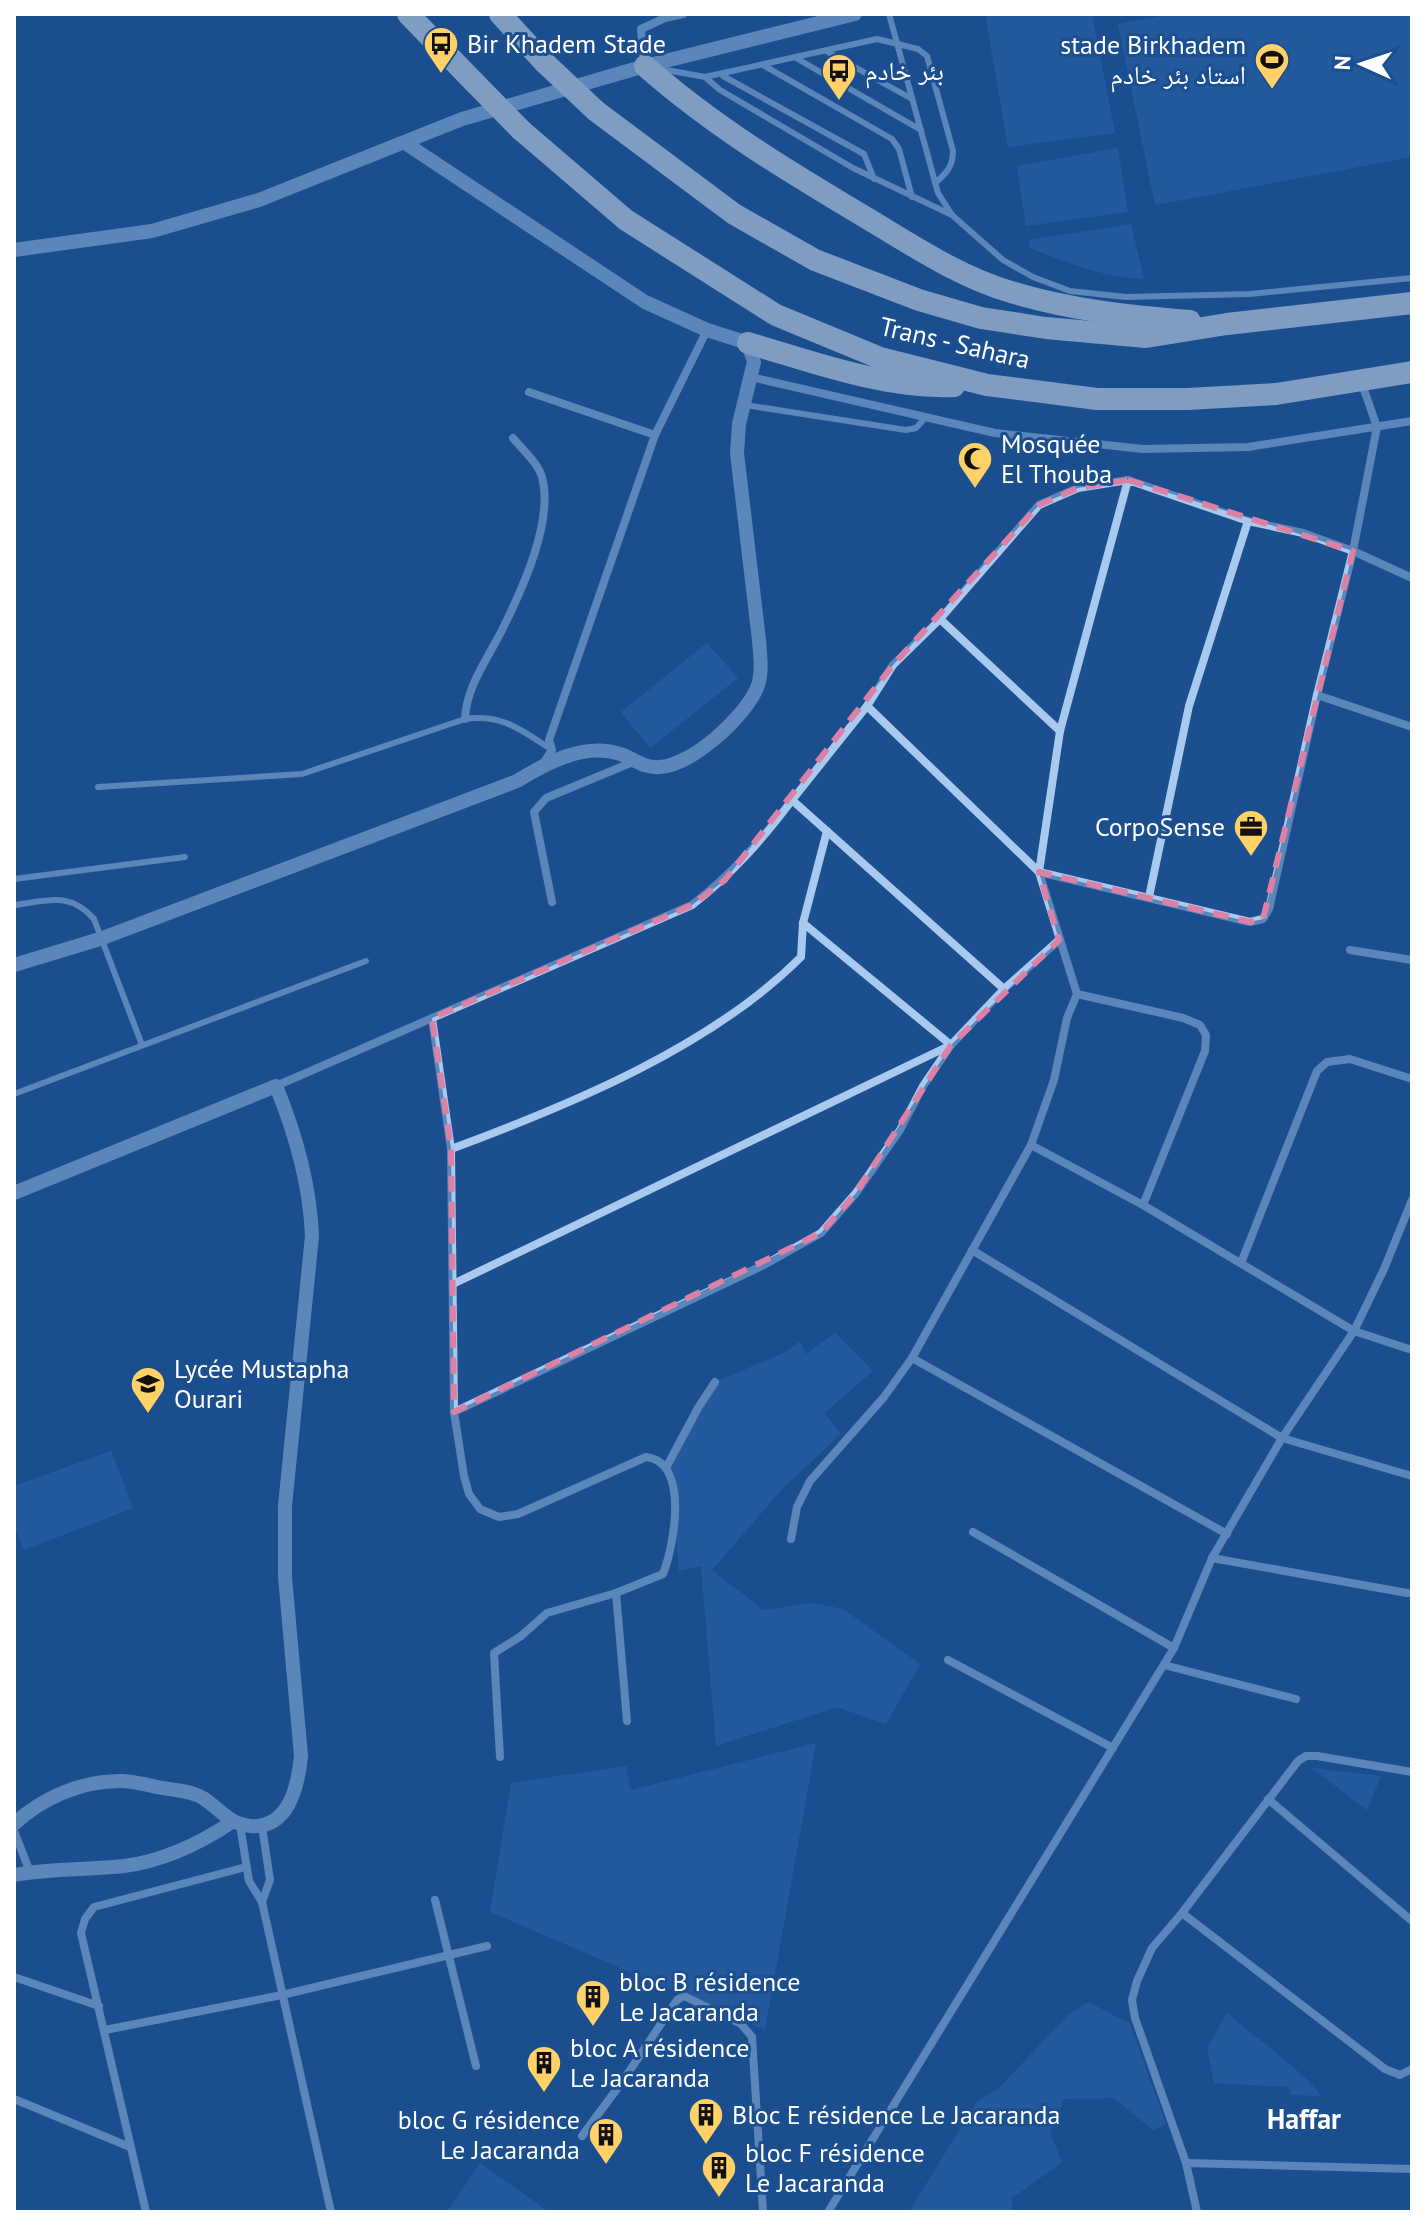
<svg xmlns="http://www.w3.org/2000/svg" width="1426" height="2226" viewBox="0 0 1426 2226" font-family="'PT Sans','Noto Naskh Arabic',sans-serif">
<style>
.green{fill:#2e69ad}
.lines{fill:none;stroke-linecap:round;stroke-linejoin:round}
.service{stroke:#a9c9ee;stroke-width:6}
.minor{stroke:#a9c9ee;stroke-width:8}
.tertiary{stroke:#a9c9ee;stroke-width:14}
.trunk{stroke:#f8faff;stroke-width:22}
.trunk-bridge{stroke:#f8faff;stroke-width:22}
.marked{fill:none;stroke:#dd80a5;stroke-width:6;stroke-dasharray:16 10;stroke-linejoin:round}
.labels{text-anchor:middle;stroke-width:6;stroke-linejoin:round;paint-order:stroke}
.poi-label{font-size:26px;fill:#fff;stroke:#1b4f8f;text-anchor:start}
.street-label{font-size:26px;fill:#fff;stroke:#1b4f8f}
.neighbourhood-label{font-size:28px;font-weight:bold;fill:#fff;stroke:#1b4f8f}
</style>
<rect width="100%" height="100%" fill="#1b4f8f"/>
<!-- green -->
<g class="green">
<polygon points="985,14 1092,14 1115,133 1008,147"/>
<polygon points="1170,14 1412,14 1412,157 1155,205 1118,24"/>
<polygon points="1118,148 1128,212 1026,226 1017,166"/>
<path d="M 1131,224 L 1144,279 C 1103,277 1068,263 1030,248 L 1029,240 Z"/>
<polygon points="707,643 738,678 650,748 621,712"/>
<polygon points="835,1333 873,1371 824,1413 841,1434 783,1488 712,1570 763,1610 813,1603 843,1609 920,1664 886,1724 837,1707 716,1746 701,1566 679,1571 672,1485 667,1466 715,1382 786,1352 800,1341 806,1354"/>
<polygon points="111,1451 133,1508 24,1550 14,1525 14,1486"/>
<polygon points="816,1743 765,2030 490,1912 511,1783 626,1766 631,1790"/>
<polygon points="1312,1768 1381,1776 1367,1810"/>
<polygon points="1089,2002 1130,2024 1166,2124 1153,2130 1114,2098 1064,2099 1050,2133 1062,2162 1011,2199 1013,2212 909,2212 976,2103 1001,2086 1069,2014"/>
<path d="M 1227,2013 C 1244,2029 1315,2080 1320,2096 L 1291,2095 L 1288,2087 L 1214,2083 L 1207,2048 Z"/>
<polygon points="480,2163 549,2212 447,2212"/>
</g>
<g class="lines">
<!-- service -->
<g class="service">
<polyline points="889,14 938,193 952,215 1003,260 1033,277 1070,291 1126,297 1250,294 1412,278"/>
<polyline points="826,51 912,99"/>
<polyline points="796,58 921,130"/>
<polyline points="763,65 892,139 899,149 912,197"/>
<polyline points="661,69 705,77 720,90 853,168 952,215"/>
<polyline points="723,76 864,154 874,179"/>
<path d="M 705,77 L 877,39 L 918,49 L 927,56 L 953,151 C 953,166 947,173 935,183"/>
<polyline points="745,405 906,430 916,428 926,417"/>
<path d="M 98,787 L 302,774 L 465,719 C 503,714 521,730 552,750"/>
<polyline points="14,879 185,857"/>
<path d="M 14,905 C 47,901 70,891 94,919 L 142,1045"/>
<polyline points="14,1094 366,961"/>
</g>
<!-- minor -->
<g class="minor">
<polyline points="644,64 641,29 665,18 683,14"/>
<polyline points="751,377 995,433 1143,449 1248,447 1412,421"/>
<polyline points="529,392 655,435"/>
<polyline points="940,619 1060,731"/>
<polyline points="1317,695 1412,727"/>
<polyline points="867,706 1039,872 1250,922 1263,919 1269,909 1317,695 1353,551 1377,427 1361,381"/>
<path d="M 465,719 C 466,687 488,658 502,630 C 522,590 554,521 542,477 C 538,463 522,449 513,438"/>
<polyline points="543,764 552,750 549,740 655,435 707,330"/>
<polyline points="1149,897 1189,706 1248,521"/>
<polyline points="552,902 534,812 546,798 633,762"/>
<polyline points="1059,940 1004,989 792,800 867,706 893,665 940,619 1039,505 1078,488 1128,480"/>
<polyline points="1350,950 1412,960"/>
<polyline points="1077,994 1183,1018 1200,1025 1206,1035 1205,1051 1143,1205"/>
<path d="M 432,1018 L 451,1149 L 454,1412 L 464,1476 L 469,1494 L 480,1509 L 499,1517 L 518,1514 L 646,1457 C 690,1462 674,1546 663,1574 L 616,1593 L 547,1613 L 521,1636 L 494,1653 L 500,1757"/>
<path d="M 276,1086 L 692,905 C 732,874 761,841 792,800"/>
<polyline points="1031,1145 1143,1205 1354,1331 1412,1350"/>
<path d="M 451,1149 C 570,1105 711,1047 801,957 L 803,923 L 827,831"/>
<polyline points="972,1250 1282,1438 1412,1476"/>
<polyline points="1241,1263 1317,1071 1327,1062 1350,1059 1412,1079"/>
<polyline points="453,1284 951,1045 803,923"/>
<polyline points="912,1358 1227,1534"/>
<polyline points="454,1412 762,1266 821,1233 856,1193 900,1130 923,1086 951,1045 1004,989"/>
<polyline points="667,1466 698,1408 715,1382"/>
<polyline points="973,1532 1174,1648"/>
<polyline points="791,1539 797,1507 810,1481 884,1397 912,1358 1031,1145 1054,1080 1067,1018 1077,994 1039,872 1060,731 1128,480 1248,521 1303,533 1353,551 1412,578"/>
<polyline points="1212,1558 1407,1593"/>
<polyline points="616,1593 627,1721"/>
<polyline points="948,1660 1113,1748"/>
<polyline points="1164,1665 1296,1699"/>
<polyline points="1268,1799 1412,1921"/>
<polyline points="240,1825 249,1881 262,1902 331,2212"/>
<polyline points="262,1826 270,1880 262,1902"/>
<polyline points="14,1831 30,1872"/>
<polyline points="435,1900 476,2066"/>
<polyline points="1182,1913 1385,2069 1400,2075 1412,2069"/>
<polyline points="14,1977 99,2006"/>
<polyline points="105,2030 282,1995 487,1946"/>
<polyline points="14,2099 130,2147"/>
<polyline points="582,2136 622,2082 677,2000 684,1996 741,2024 752,2037 763,2212"/>
<polyline points="1186,2163 1412,2169"/>
<polyline points="146,2212 81,1933 85,1919 94,1907 246,1867"/>
<polyline points="828,2212 1174,1648 1212,1558 1282,1438 1354,1331 1384,1269 1412,1200"/>
<polyline points="1197,2212 1186,2163 1135,2018 1132,2000 1137,1981 1152,1948 1182,1913 1298,1761 1306,1756 1317,1756 1412,1772"/>
</g>
<!-- tertiary -->
<g class="tertiary">
<polyline points="14,250 152,231 259,200 462,119 645,66 855,14"/>
<path d="M 14,965 L 100,939 L 517,781 C 546,763 585,742 620,754 C 633,758 644,769 660,767 C 692,765 744,718 757,688 C 763,674 760,655 759,640 L 737,453 L 739,424 L 754,362 L 748,343 L 707,330 L 645,302 L 405,143"/>
<path d="M 14,1193 L 276,1086 C 296,1135 310,1184 312,1236 L 285,1506 L 285,1577 L 301,1756 C 298,1786 289,1829 250,1826 C 229,1824 220,1809 203,1798 C 191,1791 176,1790 162,1788 C 148,1785 133,1781 120,1781 C 81,1781 42,1798 14,1824"/>
<path d="M 14,1875 C 50,1868 88,1870 124,1866 C 164,1861 199,1844 232,1822"/>
</g>
<!-- trunk -->
<g class="trunk">
<polyline points="408,14 474,82"/>
<polyline points="500,14 545,63"/>
<path d="M 645,66 C 714,127 791,173 870,220 C 915,247 960,277 1011,292 C 1070,310 1129,316 1190,321"/>
<polyline points="596,111 734,214 815,260 919,300 981,318 1046,328 1146,337 1227,324 1412,303"/>
<polyline points="521,130 626,220 776,315 880,358 987,385 1097,399 1188,399 1276,394 1412,372"/>
<path d="M 748,343 C 813,362 886,389 954,386"/>
</g>
<!-- trunk-bridge -->
<g class="trunk-bridge">
<polyline points="545,63 596,111"/>
<polyline points="474,82 521,130"/>
</g>
</g>
<!-- marked area -->
<path d="M0 0H1426V2226H0ZM 1128,480 L 1353,551 L 1263,919 L 1250,922 L 1039,872 L 1059,940 L 951,1045 L 856,1193 L 821,1233 L 454,1412 L 451,1149 L 432,1018 L 692,905 L 725,880 L 893,665 L 1039,505 L 1078,488 Z" fill="#1b4f8f" fill-opacity=".55" fill-rule="evenodd"/>
<path class="marked" d="M 1128,480 L 1353,551 L 1263,919 L 1250,922 L 1039,872 L 1059,940 L 951,1045 L 856,1193 L 821,1233 L 454,1412 L 451,1149 L 432,1018 L 692,905 L 725,880 L 893,665 L 1039,505 L 1078,488 Z"/>
<!-- icons -->
<defs>
<symbol id="bus-pin" viewBox="-11 -11 22 30"><path d="M0 17L-7.5 6A9.5 9.5 0 1 1 7.5 6Z" fill="#ffd166" stroke="#1b4f8f"/><path d="M-5-6H5V4H4V6H2V4H-2V6H-4V4H-5ZM-3.5-4V0h7V-4ZM-3.5 1.2v1.5H-2V1.2ZM2 1.2v1.5H3.5V1.2Z" fill="#111"/></symbol>
<symbol id="stadium-pin" viewBox="-11 -11 22 30"><path d="M0 17L-7.5 6A9.5 9.5 0 1 1 7.5 6Z" fill="#ffd166" stroke="#1b4f8f"/><path d="M0-5a6.5 5 0 1 0 0 10a6.5 5 0 1 0 0-10ZM-3.5-1.8h7v3.6h-7Z" fill="#111"/></symbol>
<symbol id="mosque-pin" viewBox="-11 -11 22 30"><path d="M0 17L-7.5 6A9.5 9.5 0 1 1 7.5 6Z" fill="#ffd166" stroke="#1b4f8f"/><path d="M3.5-4.9A6 6 0 1 0 3.5 4.9A5 5 0 1 1 3.5-4.9Z" fill="#111"/></symbol>
<symbol id="office-pin" viewBox="-11 -11 22 30"><path d="M0 17L-7.5 6A9.5 9.5 0 1 1 7.5 6Z" fill="#ffd166" stroke="#1b4f8f"/><path d="M-6-3h4V-5.5h4V-3h4V5H-6ZM-1-4.5V-3h2v-1.5ZM-6 0V1H6V0Z" fill="#111"/></symbol>
<symbol id="school-pin" viewBox="-11 -11 22 30"><path d="M0 17L-7.5 6A9.5 9.5 0 1 1 7.5 6Z" fill="#ffd166" stroke="#1b4f8f"/><path d="M0-5L7-2L0 1L-7-2ZM-4 1L0 2.5L4 1V4Q0 6-4 4Z" fill="#111"/></symbol>
<symbol id="building-pin" viewBox="-11 -11 22 30"><path d="M0 17L-7.5 6A9.5 9.5 0 1 1 7.5 6Z" fill="#ffd166" stroke="#1b4f8f"/><path d="M-4-6H4V6H1V3H-1V6H-4ZM-2.5-4.3h1.7v1.8h-1.7ZM.8-4.3h1.7v1.8H.8ZM-2.5-1h1.7V.8h-1.7ZM.8-1h1.7V.8H.8Z" fill="#111"/></symbol>
</defs>
<g fill-rule="evenodd">
<use href="#bus-pin" x="421" y="24" width="40" height="54"/>
<use href="#stadium-pin" x="1252" y="40" width="40" height="54"/>
<use href="#bus-pin" x="819" y="51" width="40" height="54"/>
<use href="#mosque-pin" x="955" y="439" width="40" height="54"/>
<use href="#office-pin" x="1231" y="807" width="40" height="54"/>
<use href="#school-pin" x="128" y="1364" width="40" height="54"/>
<use href="#building-pin" x="573" y="1977" width="40" height="54"/>
<use href="#building-pin" x="524" y="2043" width="40" height="54"/>
<use href="#building-pin" x="686" y="2095" width="40" height="54"/>
<use href="#building-pin" x="586" y="2115" width="40" height="54"/>
<use href="#building-pin" x="699" y="2148" width="40" height="54"/>
</g>
<g class="labels">
<!-- poi labels -->
<g class="poi-label">
<text x="467" y="53">Bir Khadem Stade</text>
<text x="1246" y="54" text-anchor="end">stade Birkhadem<tspan x="1246" dy="30">استاد بئر خادم</tspan></text>
<text x="865" y="80">بئر خادم</text>
<text x="1001" y="453">Mosquée<tspan x="1001" dy="30">El Thouba</tspan></text>
<text x="1225" y="836" text-anchor="end">CorpoSense</text>
<text x="174" y="1378">Lycée Mustapha<tspan x="174" dy="30">Ourari</tspan></text>
<text x="619" y="1991">bloc B résidence<tspan x="619" dy="30">Le Jacaranda</tspan></text>
<text x="570" y="2057">bloc A résidence<tspan x="570" dy="30">Le Jacaranda</tspan></text>
<text x="732" y="2124">Bloc E résidence Le Jacaranda</text>
<text x="580" y="2129" text-anchor="end">bloc G résidence<tspan x="580" dy="30">Le Jacaranda</tspan></text>
<text x="745" y="2162">bloc F résidence<tspan x="745" dy="30">Le Jacaranda</tspan></text>
</g>
<!-- street labels -->
<g class="street-label">
<text transform="translate(955 343) rotate(13)" y="9">Trans - Sahara</text>
</g>
<!-- neighbourhood labels -->
<g class="neighbourhood-label">
<text x="1304" y="2129">Haffar</text>
</g>
</g>
<!-- border -->
<rect width="1426" height="2226" fill="none" stroke="#ffffff" stroke-width="32"/>
<!-- north arrow -->
<g transform="translate(1362 64) rotate(273)" stroke="#1b4f8f" stroke-width="6" paint-order="stroke">
<path d="M0-6L14 30L0 20L-14 30Z" fill="#ffffff"/>
<text y="-12" font-size="22" font-weight="bold" text-anchor="middle" fill="#ffffff">N</text>
</g>
</svg>
